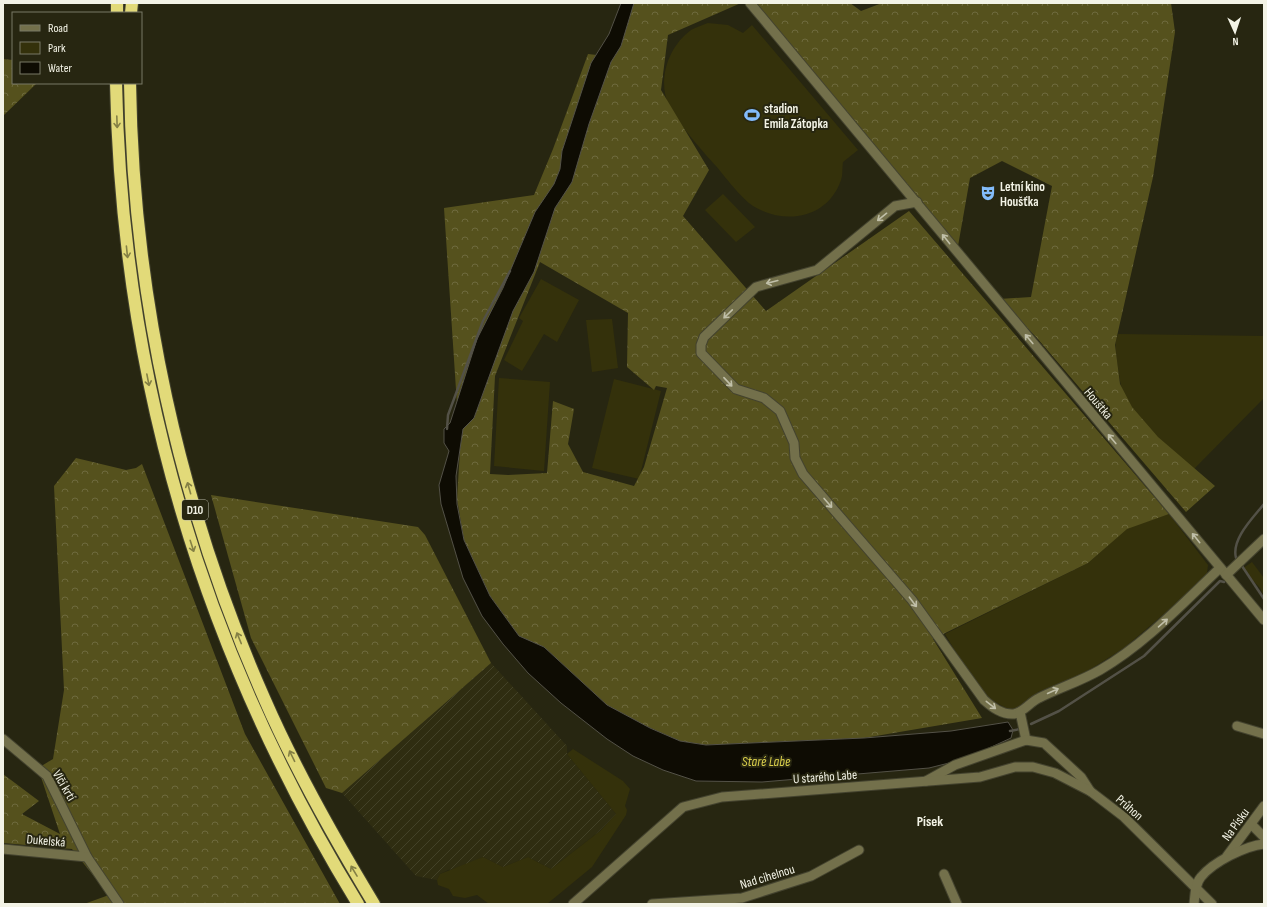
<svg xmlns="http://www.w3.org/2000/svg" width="1267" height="907" viewBox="0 0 1267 907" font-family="'Sofia Sans Condensed',sans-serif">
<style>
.industrial{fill:url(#industrial-furrows)}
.green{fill:#34310b}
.forest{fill:url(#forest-crowns);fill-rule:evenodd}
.water{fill:#0e0c03;stroke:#535147}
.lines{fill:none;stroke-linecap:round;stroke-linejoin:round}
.stream{stroke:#535147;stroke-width:2.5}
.street-casing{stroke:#44432f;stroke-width:11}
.highway-casing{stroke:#44432f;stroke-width:14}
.street{stroke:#73704b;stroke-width:9}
.highway{stroke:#e2da79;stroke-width:12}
.oneway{stroke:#848045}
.oneway2{stroke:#c0bfa8}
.labels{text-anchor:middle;stroke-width:4;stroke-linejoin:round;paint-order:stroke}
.shield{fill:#272611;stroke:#b6b6a6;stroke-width:1}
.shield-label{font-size:12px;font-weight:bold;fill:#f3f3e6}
.poi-label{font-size:13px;font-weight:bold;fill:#f3f3e6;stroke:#272611;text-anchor:start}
.street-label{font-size:13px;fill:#f3f3e6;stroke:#272611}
.water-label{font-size:14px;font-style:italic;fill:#dacf4b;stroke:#272611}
.neighbourhood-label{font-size:14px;font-weight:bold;fill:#f3f3e6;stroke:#272611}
</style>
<defs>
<pattern id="industrial-furrows" width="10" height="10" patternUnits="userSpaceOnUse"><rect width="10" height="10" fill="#2f2d11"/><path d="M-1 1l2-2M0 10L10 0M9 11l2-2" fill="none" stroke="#434228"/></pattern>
<pattern id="forest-crowns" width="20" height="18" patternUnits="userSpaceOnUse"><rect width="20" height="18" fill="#55511d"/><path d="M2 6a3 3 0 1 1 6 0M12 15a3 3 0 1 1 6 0" fill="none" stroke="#6e6a3e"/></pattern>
</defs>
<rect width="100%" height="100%" fill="#272611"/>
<!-- industrial -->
<polygon class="industrial" points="491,663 567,746 567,754 616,814 597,833 551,869 528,857 503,867 483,857 462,867 448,870 440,874 437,880 416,876 342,793"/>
<!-- green -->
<g class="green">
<path d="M 708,23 L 728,25 L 743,33 L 752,25 L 858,150 L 843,162 C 842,168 843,175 841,180 C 828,218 786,226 753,206 C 741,198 726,178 716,166 C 703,152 677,122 669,106 C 657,80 668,47 691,30 C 696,27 703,25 708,23 Z"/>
<polygon points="723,194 755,227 736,242 705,210"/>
<polygon points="541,279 579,300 557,342 544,334 522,371 504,360 523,321 519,318"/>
<polygon points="612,319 618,368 592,372 586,320"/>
<path d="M 1118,334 L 1264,336 L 1264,398 L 1194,469 C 1173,450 1140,425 1126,399 C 1120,387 1119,374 1117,361 C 1116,351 1114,343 1118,334 Z"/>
<polygon points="499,378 550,382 544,471 494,466"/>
<polygon points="614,379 661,391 639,479 592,468"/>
<polygon points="1169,514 1208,565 1207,573 1177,603 1124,648 1083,674 1038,692 1022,717 981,694 945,634 1088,563 1127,528"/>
<polygon points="1252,562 1264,578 1264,596 1260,588 1242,569"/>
<polygon points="573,749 623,781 630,789 625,806 627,810 626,815 592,867 547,904 489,904 477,895 465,898 453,896 449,889 438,885 437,880 440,874 483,857 503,867 528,857 551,869 600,831 616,814 567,754"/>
</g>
<!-- forest -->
<g class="forest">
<path d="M 632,3 L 741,3 L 668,35 L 661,90 L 709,170 L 683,216 L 766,311 L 909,211 L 1169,514 L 1127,529 L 1088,563 L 933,639 L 982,718 L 864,738 L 706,745 L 680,741 L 644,725 L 607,705 L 544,647 L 519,637 L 490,596 L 464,540 L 457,499 L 460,450 L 444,208 L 534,195 L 553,149 L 588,54 L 614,57 ZM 540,262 L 628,313 L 627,367 L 654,390 L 656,386 L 667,388 L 644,467 L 634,486 L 583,472 L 568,444 L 574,409 L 553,401 L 547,473 L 508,475 L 490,474 L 495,376 Z"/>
<polygon points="745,3 850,3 861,11 882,3 1171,3 1175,32 1153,177 1115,345 1120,384 1132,407 1158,437 1215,486 1186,512 1037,338 999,299 1031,297 1052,186 1002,161 970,178 958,246"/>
<polygon points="3,59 13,60 13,83 37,83 3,116"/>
<polygon points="76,458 126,470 136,468 142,464 245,734 340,904 84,904 109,895 72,849 3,843 3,774 39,801 22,814 60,834 38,768 53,759 64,690 54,486"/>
<polygon points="211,495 418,527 425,535 491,663 342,793 326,788 251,638"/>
</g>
<!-- water -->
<polygon class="water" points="621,3 634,3 621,46 611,62 589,124 572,182 555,208 534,272 513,311 474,418 463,429 456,476 457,504 464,540 490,596 519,636 544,647 607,705 650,728 680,741 706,745 864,738 951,731 1008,722 1013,730 1011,738 965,759 929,768 762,782 696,781 663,770 633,756 607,739 561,703 528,673 503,644 482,616 463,578 441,504 439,485 449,451 444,443 444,429 450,423 477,339 503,288 535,212 554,184 560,169 562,151 591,63 609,34"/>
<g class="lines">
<!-- stream -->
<g class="stream">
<polyline points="447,429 448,415 483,321 510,271"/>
<path d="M 1236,558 C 1231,539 1253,518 1264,504"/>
<polyline points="1242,566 1264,599"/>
<polyline points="1031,724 1059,711 1144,656 1220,581 1224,582"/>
<polyline points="1010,731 1020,729"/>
</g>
<defs>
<g id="street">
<polyline points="750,3 1264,620"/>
<path d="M 917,202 L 895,206 L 817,270 L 756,287 L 704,337 L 701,345 L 701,353 L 736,389 L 764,398 L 780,411 L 794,443 L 795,458 L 803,474 L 912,600 L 984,700 C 992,707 1002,715 1014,714 C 1024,712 1030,702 1039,698 C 1059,688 1081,681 1100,670 C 1146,643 1182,604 1220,568"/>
<polyline points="1226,575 1264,539"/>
<polyline points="1020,712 1026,740"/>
<polyline points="1237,726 1264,734"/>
<polyline points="3,739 47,776 87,857 119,904"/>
<polyline points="1026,740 1044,743 1081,777 1090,791 1124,817 1212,904"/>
<polyline points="926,781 955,765 1026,740"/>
<polyline points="1251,824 1264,837"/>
<polyline points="3,849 87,857"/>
<polyline points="1227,856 1264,806"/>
<polyline points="944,874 957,904"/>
<polyline points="573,904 683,807 722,797 980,777 1015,767 1033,767 1055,773 1090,791"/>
<polyline points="652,904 742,898 811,876 859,850"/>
<path d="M 1194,904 C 1195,895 1195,884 1201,877 C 1213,862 1245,846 1264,844"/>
</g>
<g id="highway">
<polyline points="117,13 117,3"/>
<polyline points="131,13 132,3"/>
<path d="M 116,83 C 122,380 203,651 358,904"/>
<path d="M 130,83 C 133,295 179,506 265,700 C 296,771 334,838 374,904"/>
</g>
</defs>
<!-- street casing -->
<use href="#street" class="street-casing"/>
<!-- highway casing -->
<use href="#highway" class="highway-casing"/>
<!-- street -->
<use href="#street" class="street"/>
<!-- highway -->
<use href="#highway" class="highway"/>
</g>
<!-- one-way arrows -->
<defs><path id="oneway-shaft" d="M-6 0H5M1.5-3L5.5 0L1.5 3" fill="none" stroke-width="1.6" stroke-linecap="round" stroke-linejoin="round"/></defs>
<g class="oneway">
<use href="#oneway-shaft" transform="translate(117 122) rotate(88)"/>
<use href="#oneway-shaft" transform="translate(127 252) rotate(84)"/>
<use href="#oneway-shaft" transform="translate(148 380) rotate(79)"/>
<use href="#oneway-shaft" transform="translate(189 488) rotate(-106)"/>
<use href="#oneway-shaft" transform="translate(192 546) rotate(72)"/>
<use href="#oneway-shaft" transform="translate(239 638) rotate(-112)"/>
<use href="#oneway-shaft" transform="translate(292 756) rotate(-116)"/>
<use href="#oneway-shaft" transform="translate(354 871) rotate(-121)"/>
</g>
<g class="oneway2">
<use href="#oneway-shaft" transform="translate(882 217) rotate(141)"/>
<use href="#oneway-shaft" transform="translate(946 239) rotate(-129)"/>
<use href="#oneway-shaft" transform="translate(772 282) rotate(166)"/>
<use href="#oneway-shaft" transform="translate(728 314) rotate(136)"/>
<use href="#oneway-shaft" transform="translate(1029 339) rotate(-130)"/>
<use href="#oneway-shaft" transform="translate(728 382) rotate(47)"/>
<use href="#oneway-shaft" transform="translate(1112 439) rotate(-130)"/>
<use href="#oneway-shaft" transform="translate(828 503) rotate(49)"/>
<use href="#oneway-shaft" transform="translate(1196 538) rotate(-129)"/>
<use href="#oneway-shaft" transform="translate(913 602) rotate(53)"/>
<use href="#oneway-shaft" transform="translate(1163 623) rotate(-41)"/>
<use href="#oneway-shaft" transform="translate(1053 691) rotate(-24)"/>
<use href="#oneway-shaft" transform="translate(991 705) rotate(38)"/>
</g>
<!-- icons -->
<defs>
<symbol id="stadium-bare" viewBox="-9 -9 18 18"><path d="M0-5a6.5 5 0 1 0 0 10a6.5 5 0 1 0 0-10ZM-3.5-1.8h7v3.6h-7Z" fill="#83bcfb" stroke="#272611" stroke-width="2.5" paint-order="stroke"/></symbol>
<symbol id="theatre-bare" viewBox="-9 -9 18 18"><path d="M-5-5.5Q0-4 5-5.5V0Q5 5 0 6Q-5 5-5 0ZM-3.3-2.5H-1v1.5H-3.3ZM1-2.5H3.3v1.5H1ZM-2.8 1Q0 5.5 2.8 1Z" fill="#83bcfb" stroke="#272611" stroke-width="2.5" paint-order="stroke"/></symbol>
</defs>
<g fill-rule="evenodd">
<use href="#stadium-bare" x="741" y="104" width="22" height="22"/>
<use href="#theatre-bare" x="977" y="182" width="22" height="22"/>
</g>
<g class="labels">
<!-- shield labels -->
<rect class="shield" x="182" y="500" width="26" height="20" rx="3"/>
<g class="shield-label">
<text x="195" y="514">D10</text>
</g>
<!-- poi labels -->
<g class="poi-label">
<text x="764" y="113">stadion<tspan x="764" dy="15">Emila Zátopka</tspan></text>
<text x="1000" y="191">Letní kino<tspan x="1000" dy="15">Houšťka</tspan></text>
</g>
<!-- street labels -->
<g class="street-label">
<text transform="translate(1099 403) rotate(50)" y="5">Houštka</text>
<text transform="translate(825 776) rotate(-4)" y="5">U starého Labe</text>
<text transform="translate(65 785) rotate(60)" y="5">Vlčí krtí</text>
<text transform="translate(1130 807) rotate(41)" y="5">Průhon</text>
<text transform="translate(1235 824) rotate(-54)" y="5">Na Písku</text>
<text transform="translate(46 840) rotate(5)" y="5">Dukelská</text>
<text transform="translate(767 876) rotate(-17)" y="5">Nad cihelnou</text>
</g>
<!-- water labels -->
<g class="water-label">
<text x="766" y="766">Staré Labe</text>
</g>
<!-- neighbourhood labels -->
<g class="neighbourhood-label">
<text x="930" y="826">Písek</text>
</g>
</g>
<!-- border -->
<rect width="1267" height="907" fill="none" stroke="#f3f3e6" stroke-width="8"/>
<!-- legend -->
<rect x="12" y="12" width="130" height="72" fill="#272611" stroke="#797866"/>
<rect x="20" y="25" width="20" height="6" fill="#73704b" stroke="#797866"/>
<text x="48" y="32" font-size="12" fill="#f3f3e6">Road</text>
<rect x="20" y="42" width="20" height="12" fill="#34310b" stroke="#797866"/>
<text x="48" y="52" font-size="12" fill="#f3f3e6">Park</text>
<rect x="20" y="62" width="20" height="12" fill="#0e0c03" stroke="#797866"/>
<text x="48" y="72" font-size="12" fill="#f3f3e6">Water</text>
<!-- north arrow -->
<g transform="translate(1235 32) rotate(177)" stroke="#272611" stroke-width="3" paint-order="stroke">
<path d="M0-3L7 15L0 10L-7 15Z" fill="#f3f3e6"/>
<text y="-6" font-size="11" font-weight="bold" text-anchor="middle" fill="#f3f3e6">N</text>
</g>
</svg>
